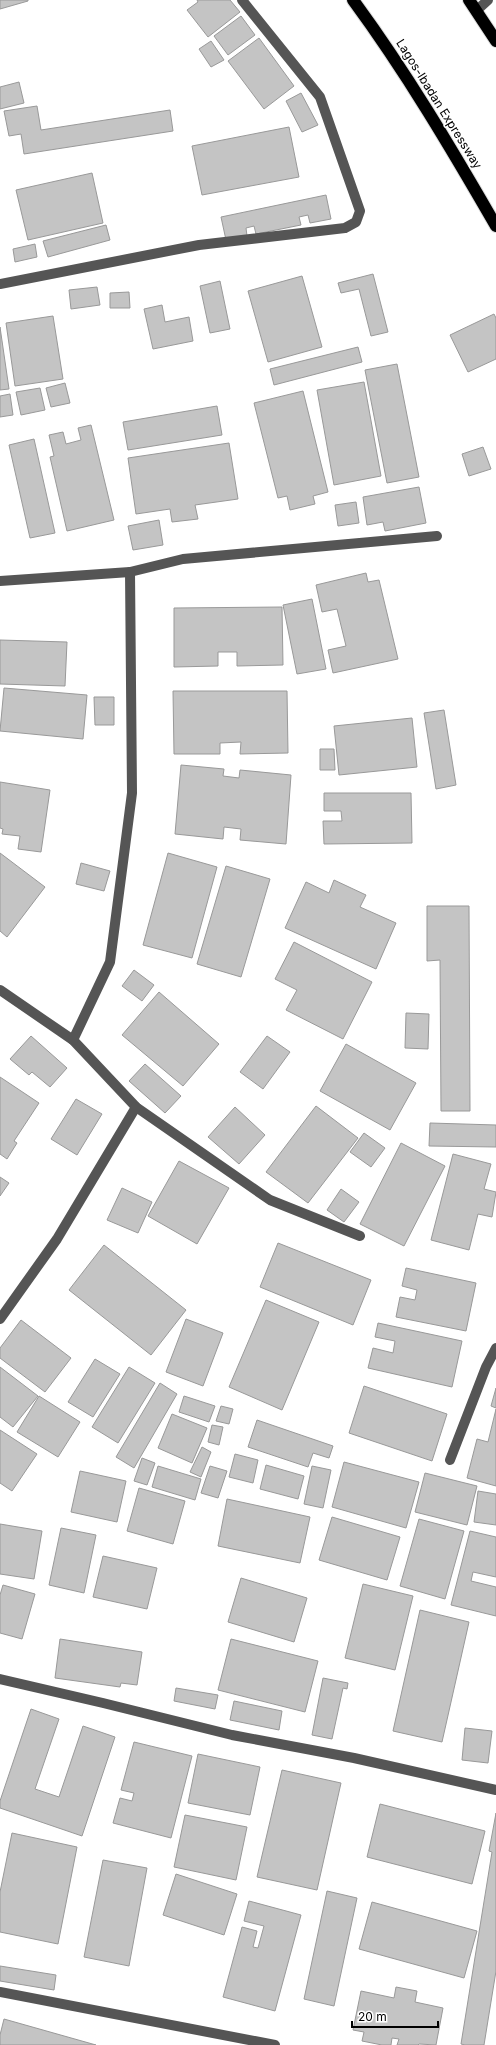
<svg xmlns="http://www.w3.org/2000/svg" width="496" height="2045" viewBox="0 0 496 2045" font-family="Inter,sans-serif">
<style>
.building{fill:#c4c4c4;stroke:#999}
.lines{fill:none;stroke-linecap:round;stroke-linejoin:round}
.highway-casing{stroke:#dbdbdb;stroke-width:14}
.minor{stroke:#555;stroke-width:10}
.highway{stroke:#000;stroke-width:12}
.labels{text-anchor:middle;stroke-width:3;stroke-linejoin:round;paint-order:stroke}
.street-label{font-size:12px;fill:#000;stroke:#fff}
</style>
<rect width="100%" height="100%" fill="#fff"/>
<!-- building -->
<g class="building">
<polygon points="0,0 28,0 28,1 0,9"/>
<polygon points="197,0 230,0 240,12 208,37 187,10 198,2"/>
<polygon points="241,16 255,35 228,55 214,36"/>
<polygon points="259,38 294,86 264,109 228,61"/>
<polygon points="211,41 224,60 211,67 199,49"/>
<polygon points="19,82 24,103 0,109 0,87"/>
<polygon points="301,93 318,125 302,132 286,101"/>
<polygon points="37,106 41,130 170,110 173,131 24,154 21,134 9,136 4,111"/>
<polygon points="289,127 299,177 202,195 192,146"/>
<polygon points="92,173 103,223 28,240 16,190"/>
<polygon points="326,195 331,219 310,223 308,215 299,217 301,225 256,234 254,226 246,228 247,236 226,240 221,217"/>
<polygon points="106,225 110,240 48,257 43,241"/>
<polygon points="35,244 37,257 15,262 13,249"/>
<polygon points="373,274 388,332 371,336 359,289 341,293 338,283"/>
<polygon points="302,276 322,347 268,362 248,291"/>
<polygon points="220,281 230,329 210,333 200,286"/>
<polygon points="97,287 100,305 71,309 69,290"/>
<polygon points="129,292 130,308 110,308 110,293"/>
<polygon points="162,305 165,322 189,317 193,341 153,349 144,309"/>
<polygon points="494,314 496,318 496,359 468,372 450,335"/>
<polygon points="53,316 63,379 15,386 6,323"/>
<polygon points="0,327 9,389 0,390"/>
<polygon points="358,347 362,362 274,385 270,369"/>
<polygon points="397,364 419,477 387,483 365,370"/>
<polygon points="364,382 381,476 334,485 317,390"/>
<polygon points="65,383 70,403 51,407 46,388"/>
<polygon points="40,388 45,410 21,415 16,392"/>
<polygon points="303,391 328,492 313,496 315,504 290,510 287,496 278,498 254,403"/>
<polygon points="10,394 13,415 0,417 0,396"/>
<polygon points="217,406 222,435 128,450 123,422"/>
<polygon points="91,425 114,520 67,531 50,457 54,456 49,435 63,432 66,444 81,440 78,428"/>
<polygon points="34,439 55,533 30,538 9,445"/>
<polygon points="229,443 238,499 195,505 198,519 172,522 170,509 136,514 128,458"/>
<polygon points="483,447 491,469 469,476 462,454"/>
<polygon points="419,487 426,523 385,531 383,522 367,525 363,497"/>
<polygon points="356,502 359,523 338,526 335,505"/>
<polygon points="159,520 163,545 133,550 128,526"/>
<polygon points="366,573 368,582 379,580 398,659 333,673 328,650 346,646 337,609 322,612 316,585"/>
<polygon points="312,599 326,669 297,674 283,605"/>
<polygon points="282,607 283,665 237,666 237,652 218,652 218,666 174,667 174,608"/>
<polygon points="0,640 67,642 65,686 0,684"/>
<polygon points="4,688 87,695 83,739 0,731"/>
<polygon points="173,691 287,691 288,753 240,754 241,742 220,743 220,754 174,754"/>
<polygon points="94,697 114,697 114,725 95,725"/>
<polygon points="444,710 456,785 436,789 424,713"/>
<polygon points="412,718 417,767 339,775 334,726"/>
<polygon points="320,749 334,749 335,770 320,770"/>
<polygon points="181,765 224,769 223,776 239,778 240,770 291,775 286,844 240,840 241,829 224,827 223,839 175,834"/>
<polygon points="0,782 50,790 41,852 18,849 20,836 2,834 3,829 0,828"/>
<polygon points="324,793 411,793 412,843 324,844 323,821 342,821 341,811 324,811"/>
<polygon points="0,853 45,887 7,937 0,931"/>
<polygon points="168,853 217,867 192,958 143,945"/>
<polygon points="81,863 110,871 104,891 76,884"/>
<polygon points="226,866 270,879 241,977 197,964"/>
<polygon points="334,880 366,895 360,907 396,923 376,969 285,928 306,882 329,893"/>
<polygon points="427,906 469,906 470,1111 441,1111 440,960 427,961"/>
<polygon points="294,942 372,982 343,1039 286,1010 297,990 275,979"/>
<polygon points="134,970 154,985 142,1001 122,986"/>
<polygon points="159,992 219,1044 183,1086 122,1035"/>
<polygon points="406,1013 429,1014 428,1049 405,1048"/>
<polygon points="31,1036 67,1068 50,1087 32,1072 29,1075 10,1059"/>
<polygon points="267,1036 290,1052 263,1089 240,1072"/>
<polygon points="346,1044 416,1083 390,1130 320,1091"/>
<polygon points="145,1064 181,1096 165,1113 129,1081"/>
<polygon points="0,1077 39,1103 14,1141 17,1143 7,1159 0,1154"/>
<polygon points="76,1099 102,1114 77,1155 51,1139"/>
<polygon points="316,1106 358,1138 308,1203 266,1172"/>
<polygon points="235,1107 265,1135 239,1164 208,1137"/>
<polygon points="430,1123 496,1125 496,1147 429,1146"/>
<polygon points="364,1133 385,1148 371,1167 350,1152"/>
<polygon points="401,1143 445,1166 404,1246 360,1224"/>
<polygon points="453,1154 491,1164 484,1189 496,1192 492,1217 478,1214 469,1250 431,1240"/>
<polygon points="179,1161 229,1188 197,1244 148,1216"/>
<polygon points="0,1177 9,1183 0,1196"/>
<polygon points="122,1188 152,1202 138,1233 107,1220"/>
<polygon points="341,1189 359,1202 344,1222 327,1210"/>
<polygon points="278,1243 371,1280 353,1325 260,1287"/>
<polygon points="104,1245 186,1310 151,1355 69,1290"/>
<polygon points="406,1268 476,1283 466,1331 396,1317 400,1297 415,1300 417,1290 402,1286"/>
<polygon points="266,1300 319,1322 282,1410 229,1387"/>
<polygon points="186,1319 223,1333 203,1386 166,1372"/>
<polygon points="21,1320 71,1358 45,1392 0,1358 0,1348"/>
<polygon points="378,1323 462,1341 452,1387 368,1368 373,1348 393,1353 395,1341 375,1337"/>
<polygon points="95,1359 120,1374 93,1417 68,1402"/>
<polygon points="0,1367 38,1396 13,1427 0,1417"/>
<polygon points="129,1367 155,1383 118,1443 92,1427"/>
<polygon points="160,1383 177,1394 134,1468 116,1457"/>
<polygon points="364,1386 447,1414 432,1461 349,1433"/>
<polygon points="496,1388 496,1408 491,1406"/>
<polygon points="39,1396 80,1422 58,1457 17,1432"/>
<polygon points="184,1396 215,1406 209,1422 179,1412"/>
<polygon points="221,1406 233,1409 229,1424 216,1421"/>
<polygon points="496,1409 496,1486 467,1478 477,1439 488,1442"/>
<polygon points="172,1414 207,1428 192,1463 158,1448"/>
<polygon points="257,1420 333,1446 329,1458 313,1453 308,1467 248,1447"/>
<polygon points="212,1425 223,1427 219,1445 208,1442"/>
<polygon points="0,1430 37,1454 12,1491 0,1483"/>
<polygon points="202,1447 211,1452 201,1477 190,1472"/>
<polygon points="235,1454 258,1460 253,1483 229,1477"/>
<polygon points="142,1458 155,1463 147,1485 134,1481"/>
<polygon points="344,1462 419,1482 406,1528 332,1507"/>
<polygon points="266,1465 304,1476 298,1499 260,1489"/>
<polygon points="158,1466 201,1479 195,1500 152,1487"/>
<polygon points="210,1466 227,1471 218,1498 201,1493"/>
<polygon points="312,1466 331,1470 323,1508 304,1504"/>
<polygon points="80,1471 126,1481 117,1522 71,1512"/>
<polygon points="425,1473 477,1486 467,1525 415,1512"/>
<polygon points="139,1488 185,1501 173,1544 127,1531"/>
<polygon points="478,1491 496,1494 496,1525 474,1522"/>
<polygon points="227,1499 310,1517 300,1563 218,1546"/>
<polygon points="332,1517 400,1537 387,1580 319,1560"/>
<polygon points="419,1519 464,1531 445,1599 400,1586"/>
<polygon points="0,1524 42,1531 34,1579 0,1574"/>
<polygon points="61,1528 96,1535 84,1593 49,1585"/>
<polygon points="470,1531 496,1537 496,1577 473,1572 471,1581 496,1587 496,1616 451,1605"/>
<polygon points="103,1556 157,1568 147,1609 93,1597"/>
<polygon points="241,1578 307,1598 294,1642 228,1622"/>
<polygon points="363,1584 413,1596 395,1670 345,1658"/>
<polygon points="3,1585 35,1594 22,1639 0,1633 0,1595"/>
<polygon points="420,1610 469,1622 442,1742 393,1731"/>
<polygon points="60,1639 142,1652 137,1685 121,1683 120,1687 55,1678"/>
<polygon points="231,1639 318,1661 305,1712 218,1690"/>
<polygon points="323,1678 348,1683 347,1689 343,1688 332,1739 312,1735"/>
<polygon points="176,1688 218,1695 215,1709 174,1701"/>
<polygon points="234,1701 282,1711 279,1730 230,1720"/>
<polygon points="31,1709 59,1719 35,1789 59,1797 83,1726 115,1737 82,1836 0,1808 0,1801"/>
<polygon points="465,1728 492,1731 488,1763 462,1760"/>
<polygon points="134,1742 192,1756 171,1838 113,1823 120,1798 132,1801 134,1793 121,1790"/>
<polygon points="198,1754 260,1767 250,1815 188,1803"/>
<polygon points="282,1770 341,1783 317,1890 257,1877"/>
<polygon points="380,1804 485,1831 472,1884 367,1857"/>
<polygon points="496,1813 496,1971 484,2045 465,2045 461,2044 492,1852 489,1851"/>
<polygon points="185,1815 247,1827 236,1880 174,1867"/>
<polygon points="12,1833 77,1847 58,1944 0,1932 0,1892"/>
<polygon points="103,1860 147,1868 129,1966 84,1957"/>
<polygon points="176,1874 237,1894 224,1935 163,1915"/>
<polygon points="327,1891 357,1898 334,2006 304,1999"/>
<polygon points="249,1901 301,1915 275,2011 223,1997 242,1927 257,1931 253,1947 258,1948 264,1926 244,1921"/>
<polygon points="372,1902 477,1931 464,1978 359,1949"/>
<polygon points="0,1966 56,1975 54,1990 0,1981"/>
<polygon points="396,1987 417,1991 415,2002 443,2008 436,2045 419,2044 418,2045 397,2045 399,2039 392,2038 391,2045 382,2045 362,2041 364,2032 353,2030 361,1991 394,1998"/>
<polygon points="4,2019 96,2045 0,2045 0,2035"/>
</g>
<g class="lines">
<defs>
<g id="highway">
<path d="M 353,0 C 406,72 451,148 496,226"/>
<polyline points="469,0 496,41"/>
</g>
</defs>
<!-- highway casing -->
<use href="#highway" class="highway-casing"/>
<!-- minor -->
<g class="minor">
<polyline points="477,10 488,0"/>
<polyline points="0,284 199,245 345,228 356,222 360,211 320,97 242,0"/>
<polyline points="0,581 130,572 183,559 437,536"/>
<polyline points="0,990 73,1040 136,1107 270,1200 360,1236"/>
<polyline points="73,1040 110,962 132,793 130,572"/>
<polyline points="0,1319 57,1239 136,1107"/>
<polyline points="450,1460 486,1367 496,1348"/>
<polyline points="0,1679 103,1703 232,1735 354,1758 496,1790"/>
<polyline points="0,1992 275,2045"/>
</g>
<!-- highway -->
<use href="#highway" class="highway"/>
</g>
<g class="labels">
<!-- street labels -->
<g class="street-label">
<text transform="translate(439 104) rotate(58)" y="4">Lagos-Ibadan Expressway</text>
</g>
</g>
<!-- scale -->
<path d="M352 2021v6h86v-6" fill="none" stroke="#000000" stroke-width="2"/>
<text x="358" y="2021" font-size="12" fill="#000000" stroke="#ffffff" stroke-width="3" paint-order="stroke">20 m</text>
</svg>
